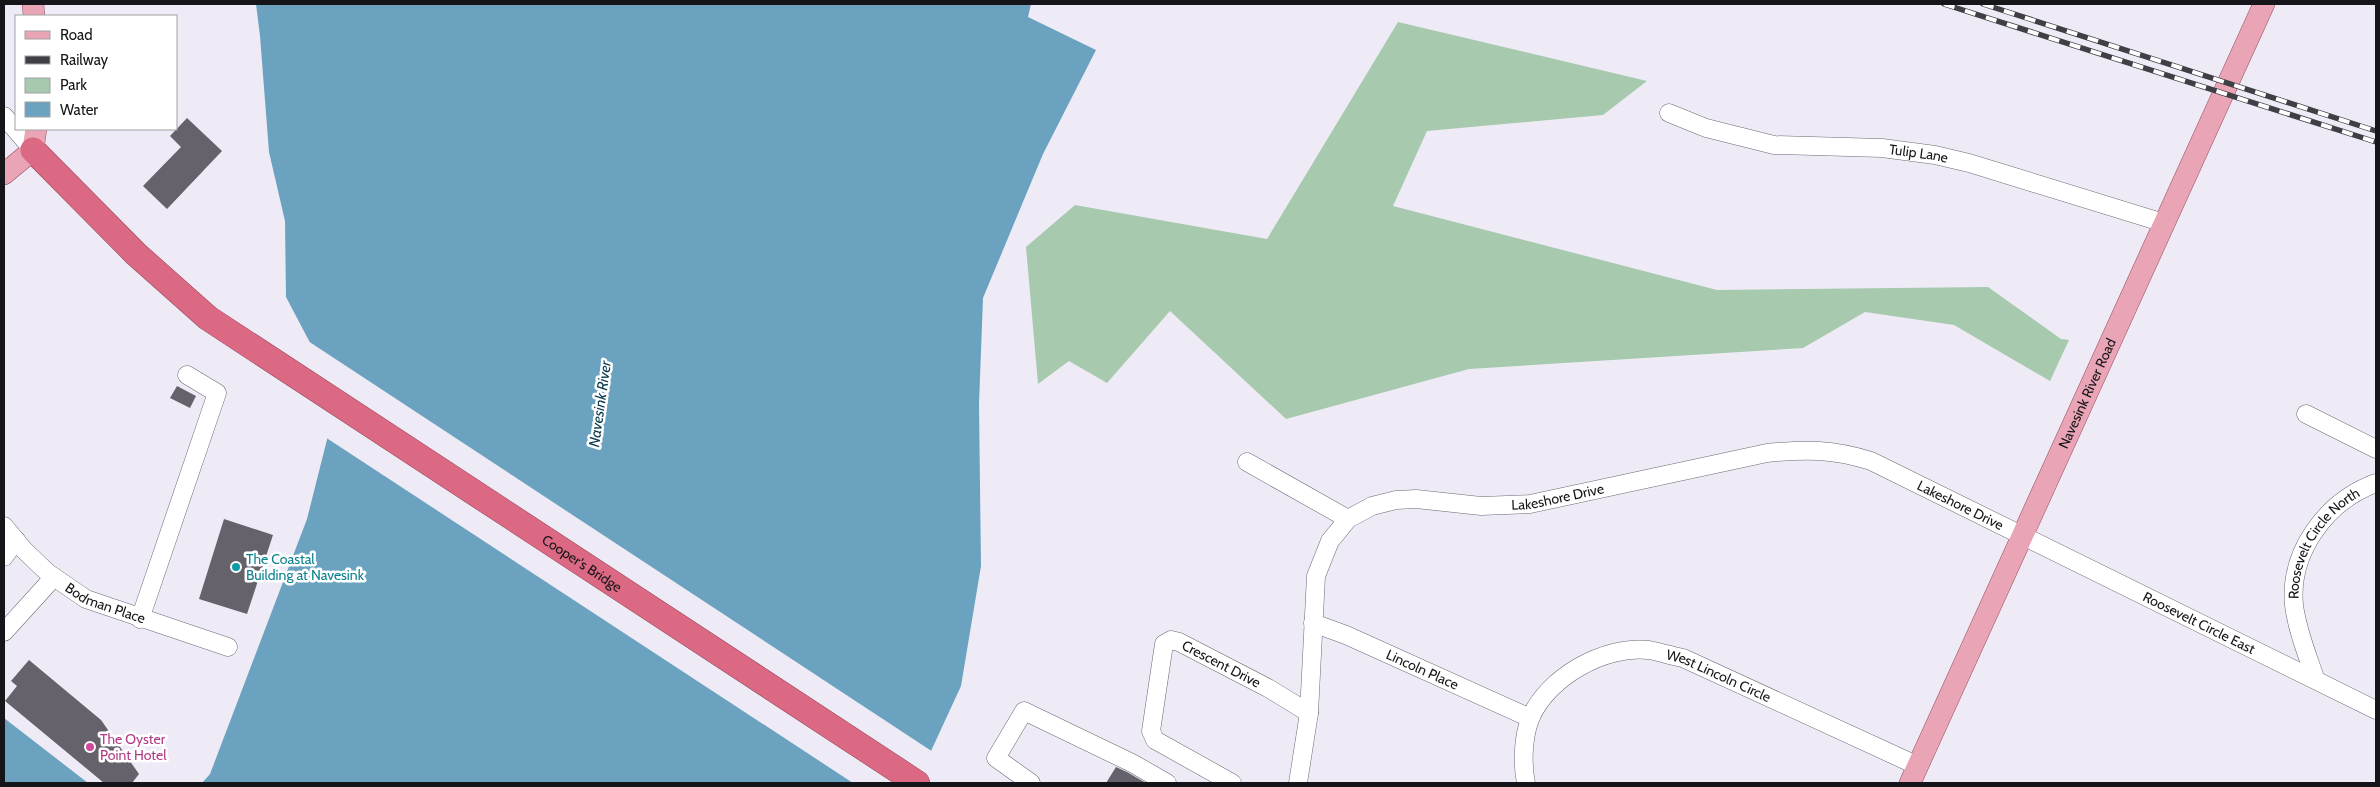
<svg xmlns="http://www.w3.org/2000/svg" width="2380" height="787" viewBox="0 0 2380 787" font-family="Cabin,sans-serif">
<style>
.green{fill:#a7c9ae}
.water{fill:#6aa2bf}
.pier{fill:#eeebf7}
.building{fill:#65626c}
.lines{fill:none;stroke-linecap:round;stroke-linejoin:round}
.minor-casing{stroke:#6c6974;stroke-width:19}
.major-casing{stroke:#964c5e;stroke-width:22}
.highway-casing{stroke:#964c5e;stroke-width:26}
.minor{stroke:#fff;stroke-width:18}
.major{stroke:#e9a5b5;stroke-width:21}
.highway{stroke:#db6983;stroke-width:25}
.rail-casing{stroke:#403f45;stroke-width:5.5}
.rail{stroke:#fff;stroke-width:4;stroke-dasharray:11;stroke-linecap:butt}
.culture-dot{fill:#0f9aa8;stroke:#fff;stroke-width:2}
.hotel-dot{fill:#d1479c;stroke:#fff;stroke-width:2}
.labels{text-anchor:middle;stroke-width:5;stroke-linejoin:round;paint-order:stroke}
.street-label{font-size:14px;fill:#161519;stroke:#fff}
.culture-label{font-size:14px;fill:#0d838f;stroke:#fff;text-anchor:start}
.hotel-label{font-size:14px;fill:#b23c85;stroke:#fff;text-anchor:start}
.water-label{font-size:15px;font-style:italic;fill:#04374c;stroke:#fff}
</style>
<rect width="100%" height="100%" fill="#eeebf7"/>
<!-- green -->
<polygon class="green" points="1398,22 1647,81 1603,115 1427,131 1393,206 1717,290 1988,287 2061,339 2069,340 2050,381 1954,325 1865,312 1803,348 1469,369 1286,419 1170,311 1107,383 1069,361 1038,384 1026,247 1075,205 1267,239"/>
<!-- water -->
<g class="water">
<polygon points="256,4 1031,4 1028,17 1096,50 1043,154 983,298 979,404 981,566 961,686 925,764 920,783 202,783 210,774 307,519 338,396 286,297 285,221 269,152 260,36"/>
<polygon points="4,718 88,783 4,783"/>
</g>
<!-- pier -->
<polygon class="pier" points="305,339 933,752 922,783 853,783 325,437 335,397"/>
<!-- building -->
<g class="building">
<polygon points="187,118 222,151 167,209 143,186 181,147 170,136"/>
<polygon points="177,386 196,396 190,408 170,398"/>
<polygon points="224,519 273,535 247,614 199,599"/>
<polygon points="29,660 101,720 139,774 132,783 104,783 5,701 17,686 11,681"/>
<polygon points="1116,767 1127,772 1146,783 1106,783"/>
</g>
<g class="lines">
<defs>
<g id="minor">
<path id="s1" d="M 1669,113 L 1706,128 L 1774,145 L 1882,148 L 1935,155 L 1969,163 L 2164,223"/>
<polyline points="4,116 33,150"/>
<polyline points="2306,414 2376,449"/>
<polyline points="1247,462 1348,519"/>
<path id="s2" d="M 4,526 L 24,550 L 48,573 L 86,599 L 228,647"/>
<polyline points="4,557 16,540"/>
<polyline points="140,619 217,393 187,375"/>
<path id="s3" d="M 1313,623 L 1346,635 L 1530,718"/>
<polyline points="4,632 54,577"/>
<path id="s4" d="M 2315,678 C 2307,654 2297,630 2294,605 C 2289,551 2327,501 2376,483"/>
<polyline points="1031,783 996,758 1024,711 1132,763 1167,783"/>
<path id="s5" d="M 1232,783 L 1155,740 L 1151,731 L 1164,644 L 1171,640 L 1179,642 L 1268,688 L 1309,713"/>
<path id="s6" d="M 1298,783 L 1309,713 L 1316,576 L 1330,541 L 1348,519 L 1372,506 L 1396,500 L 1416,499 L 1481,506 L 1530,504 L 1767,453 C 1806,449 1833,449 1871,461 L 2376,710"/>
<path id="s7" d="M 1526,783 C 1522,763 1523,738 1530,719 C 1547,677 1605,645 1649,650 C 1660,652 1672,656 1683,658 L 1918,766"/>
</g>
<g id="major">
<polyline points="33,4 34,16"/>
<polyline points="4,174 33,150 36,129"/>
<path id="s8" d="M 1910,783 L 2264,4"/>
</g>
<g id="highway">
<path id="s9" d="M 33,150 L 136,254 L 208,318 L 917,783"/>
</g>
</defs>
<!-- minor casing -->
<use href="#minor" class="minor-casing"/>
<!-- major casing -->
<use href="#major" class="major-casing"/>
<!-- highway casing -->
<use href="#highway" class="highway-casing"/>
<!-- minor -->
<use href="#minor" class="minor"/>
<!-- major -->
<use href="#major" class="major"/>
<!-- highway -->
<use href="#highway" class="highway"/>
<defs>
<g id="rail">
<polyline points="1944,4 2376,142"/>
<polyline points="1983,4 2376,131"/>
</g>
</defs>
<!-- rail casing -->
<use href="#rail" class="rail-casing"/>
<!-- rail -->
<use href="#rail" class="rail"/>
</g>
<!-- markers -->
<circle class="culture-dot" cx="236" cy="567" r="5"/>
<circle class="hotel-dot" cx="90" cy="747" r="5"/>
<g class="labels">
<!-- street labels -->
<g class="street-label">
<text dy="5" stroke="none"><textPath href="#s1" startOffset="255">Tulip Lane</textPath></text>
<text dy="5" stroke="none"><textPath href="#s8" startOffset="428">Navesink River Road</textPath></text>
<text dy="5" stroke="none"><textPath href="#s6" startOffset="489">Lakeshore Drive</textPath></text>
<text dy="5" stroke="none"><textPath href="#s6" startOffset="908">Lakeshore Drive</textPath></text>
<text dy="5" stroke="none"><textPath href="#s4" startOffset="148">Roosevelt Circle North</textPath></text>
<text dy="5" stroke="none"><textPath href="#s9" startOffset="690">Cooper's Bridge</textPath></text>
<text dy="5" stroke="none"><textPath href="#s2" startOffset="130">Bodman Place</textPath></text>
<text dy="5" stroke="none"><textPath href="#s6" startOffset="1174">Roosevelt Circle East</textPath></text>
<text dy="5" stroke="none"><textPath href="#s5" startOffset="250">Crescent Drive</textPath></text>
<text dy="5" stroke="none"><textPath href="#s3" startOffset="119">Lincoln Place</textPath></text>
<text dy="5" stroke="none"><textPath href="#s7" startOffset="285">West Lincoln Circle</textPath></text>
</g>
<!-- culture labels -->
<g class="culture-label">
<text x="246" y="564">The Coastal<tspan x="246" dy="16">Building at Navesink</tspan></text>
</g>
<!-- hotel labels -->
<g class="hotel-label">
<text x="100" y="744">The Oyster<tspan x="100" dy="16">Point Hotel</tspan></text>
</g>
<!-- water labels -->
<g class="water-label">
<text transform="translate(600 404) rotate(-82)" y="5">Navesink River</text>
</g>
</g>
<!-- border -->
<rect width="2380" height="787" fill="none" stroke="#161519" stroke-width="10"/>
<!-- legend -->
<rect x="15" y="15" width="162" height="115" fill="#ffffff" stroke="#a2a1a3"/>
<rect x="25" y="31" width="25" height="8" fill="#e9a5b5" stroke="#a2a1a3"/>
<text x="60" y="40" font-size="15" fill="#161519">Road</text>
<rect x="25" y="56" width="25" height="8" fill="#403f45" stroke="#a2a1a3"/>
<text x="60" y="65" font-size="15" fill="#161519">Railway</text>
<rect x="25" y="78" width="25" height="15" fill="#a7c9ae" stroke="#a2a1a3"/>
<text x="60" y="90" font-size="15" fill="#161519">Park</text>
<rect x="25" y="102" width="25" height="15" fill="#6aa2bf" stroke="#a2a1a3"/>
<text x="60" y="115" font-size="15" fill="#161519">Water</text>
</svg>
